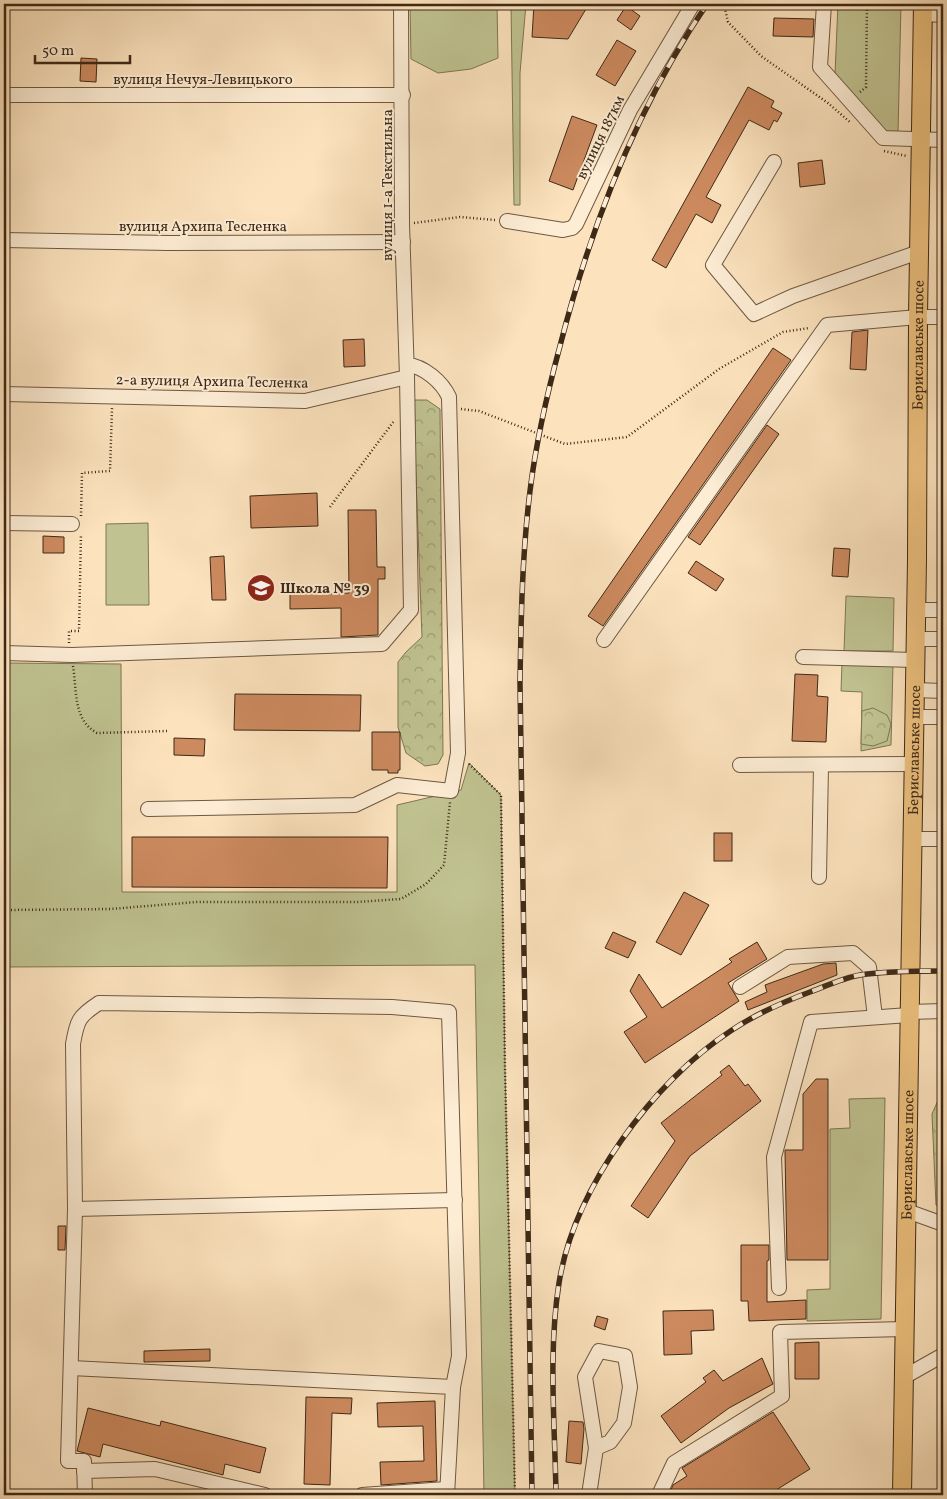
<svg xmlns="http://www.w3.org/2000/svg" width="947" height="1499" viewBox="0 0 947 1499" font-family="Vollkorn,serif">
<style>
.green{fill:#c0c391;stroke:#7f7654}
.forest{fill:url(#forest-crowns);stroke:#7f7654}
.building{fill:#cd8a5f;stroke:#3e2917}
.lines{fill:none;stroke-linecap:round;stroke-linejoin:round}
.minor-casing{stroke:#6e5841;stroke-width:16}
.major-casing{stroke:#3e2917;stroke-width:20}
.path{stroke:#3e2917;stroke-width:2.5;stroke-dasharray:1 2.5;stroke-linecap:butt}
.minor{stroke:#fdedd5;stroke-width:14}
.major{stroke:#eec27f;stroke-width:18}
.rail-casing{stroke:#3e2917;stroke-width:5.5}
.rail{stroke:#fdedd5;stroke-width:4;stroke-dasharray:11;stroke-linecap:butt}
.labels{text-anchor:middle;stroke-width:4;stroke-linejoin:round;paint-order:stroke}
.street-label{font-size:15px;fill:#3e2917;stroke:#fdedd5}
.poi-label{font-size:15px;font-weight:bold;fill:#3e2917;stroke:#fdedd5;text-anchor:start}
</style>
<defs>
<pattern id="forest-crowns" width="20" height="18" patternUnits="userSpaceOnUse" patternTransform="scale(1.25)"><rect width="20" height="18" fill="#c0c391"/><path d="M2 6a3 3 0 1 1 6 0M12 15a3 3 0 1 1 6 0" fill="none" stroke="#9d9e75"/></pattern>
</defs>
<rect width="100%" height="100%" fill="#fce3be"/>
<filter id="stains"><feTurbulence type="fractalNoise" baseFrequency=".004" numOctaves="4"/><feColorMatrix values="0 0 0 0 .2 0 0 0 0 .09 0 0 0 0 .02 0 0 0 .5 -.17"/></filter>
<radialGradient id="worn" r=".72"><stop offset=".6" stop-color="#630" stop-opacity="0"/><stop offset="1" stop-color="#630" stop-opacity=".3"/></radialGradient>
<!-- green -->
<g class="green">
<polygon points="410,4 497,4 498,58 471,69 438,73 411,59"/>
<polygon points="511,4 526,4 520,73 520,205 514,205"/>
<polygon points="838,4 901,4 898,133 886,131 835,74"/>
<polygon points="148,523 149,605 106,605 106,524"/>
<polygon points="846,596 894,598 893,651 844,651"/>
<polygon points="4,663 121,664 122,892 397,892 397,805 461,790 469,763 501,795 505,1068 515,1495 484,1495 475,965 4,967"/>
<polygon points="842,663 893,665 891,745 861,751 862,692 841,691"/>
<polygon points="885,1098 881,1319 807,1321 807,1290 830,1289 830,1129 850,1128 849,1099"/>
</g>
<!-- forest -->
<g class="forest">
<polygon points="413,400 427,400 440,409 443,755 438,764 425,766 406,753 398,727 398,662 406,652 422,637"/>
<polygon points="873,708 887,715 891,724 887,741 873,746 861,744 862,711"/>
<polygon points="943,1089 943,1209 936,1205 932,1114"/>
</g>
<!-- building -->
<g class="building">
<polygon points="534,4 589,4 568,39 532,37"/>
<polygon points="626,6 640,16 631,30 617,20"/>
<polygon points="774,18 814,19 813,37 773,36"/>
<polygon points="617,40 636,51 615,86 596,75"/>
<polygon points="81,58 97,59 96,82 80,81"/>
<polygon points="748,87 774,101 771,107 782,113 777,122 774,120 769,130 749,120 706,197 721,205 712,223 696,214 666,268 652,260"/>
<polygon points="572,116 597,125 573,190 549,181"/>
<polygon points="822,160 825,184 800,187 798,163"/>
<polygon points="868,330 866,370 850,369 852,332"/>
<polygon points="364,339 365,366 344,367 343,340"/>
<polygon points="773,348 791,360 603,626 588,616"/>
<polygon points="767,425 779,434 700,545 688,537"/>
<polygon points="317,493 318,526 251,528 250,496"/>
<polygon points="348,510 376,510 377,567 385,567 385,579 378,579 378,635 341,637 341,608 290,609 290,590 326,590 326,594 349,593"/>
<polygon points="43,536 64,537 64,553 43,553"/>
<polygon points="834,548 850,549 848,577 832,576"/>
<polygon points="224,556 226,600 212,600 210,557"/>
<polygon points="696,561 724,579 716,591 688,573"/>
<polygon points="795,674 818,675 817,696 828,697 826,742 792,741"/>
<polygon points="235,694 361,695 360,731 234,730"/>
<polygon points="372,732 400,732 400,770 398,770 398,773 388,773 388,770 372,770"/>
<polygon points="174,738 205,739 204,756 174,755"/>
<rect x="714" y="833" width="18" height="28"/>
<polygon points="132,837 388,837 387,888 132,887"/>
<polygon points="684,892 709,905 681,955 656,942"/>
<polygon points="613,932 636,942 628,958 605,948"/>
<polygon points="757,942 767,959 728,983 739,1001 645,1063 624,1032 647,1017 630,991 639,974 662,1008 732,962 729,959"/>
<polygon points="836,963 837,975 748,1010 745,1002 767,992 765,985 823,964"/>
<polygon points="729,1065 745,1086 748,1084 761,1101 690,1156 648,1218 631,1206 675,1141 661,1123 722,1075 720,1072"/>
<polygon points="816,1079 828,1079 828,1260 787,1260 785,1152 785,1150 803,1150 803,1094"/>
<polygon points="58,1226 66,1226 65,1250 58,1250"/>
<polygon points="741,1245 769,1245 769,1260 767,1261 767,1302 806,1300 806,1319 749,1321 748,1301 741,1301"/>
<polygon points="713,1310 714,1330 691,1331 692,1354 664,1355 663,1311"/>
<polygon points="597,1316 608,1319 605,1330 594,1326"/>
<polygon points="819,1342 819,1379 795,1379 795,1343"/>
<polygon points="210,1349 210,1361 144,1362 144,1351"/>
<polygon points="762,1358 773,1384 729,1408 681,1443 661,1416 706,1382 703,1378 714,1370 723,1381"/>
<polygon points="306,1397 352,1398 351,1414 332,1413 330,1485 304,1484"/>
<polygon points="435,1401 437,1481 381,1485 380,1462 424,1461 423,1426 378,1427 377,1403"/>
<polygon points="88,1408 160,1426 161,1421 266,1448 260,1473 225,1464 223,1475 103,1444 100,1457 77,1451"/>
<polygon points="773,1412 810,1469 768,1495 672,1495 670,1492 673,1485 687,1476 682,1468"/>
<polygon points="569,1421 583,1422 584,1429 581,1464 566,1462"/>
</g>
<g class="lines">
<defs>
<g id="minor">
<polyline points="824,4 820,67 883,138 943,140"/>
<polyline points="923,14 943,15"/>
<polyline points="4,95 403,95"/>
<polyline points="774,162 713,265 754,314 793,296 919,252"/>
<polyline points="507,221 563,230 572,228 576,224 630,110 693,4"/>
<polyline points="4,240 168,243 403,242"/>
<polyline points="4,394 305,401 407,377 402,224 401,4"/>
<polyline points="4,523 72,524"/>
<polyline points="916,610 943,610"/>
<polyline points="916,639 943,639"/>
<polyline points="604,640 827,325 918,317 943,317"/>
<polyline points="4,653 72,655 382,644 411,610 407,377"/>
<polyline points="803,657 915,660"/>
<polyline points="915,690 943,691"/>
<polyline points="915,717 943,717"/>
<polyline points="740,765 914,764"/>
<path d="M 148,809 L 355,805 L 397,785 L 451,791 L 458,753 L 449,397 C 442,382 424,366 407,365"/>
<polyline points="913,839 943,839"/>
<polyline points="819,877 821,765"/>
<polyline points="740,987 788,957 853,953 869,967 875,1017"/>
<polyline points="909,1012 943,1011"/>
<polyline points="75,1209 455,1200"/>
<polyline points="907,1211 943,1224"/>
<polyline points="779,1288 774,1157 811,1022 909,1015"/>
<polyline points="71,1368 453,1387"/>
<polyline points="904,1377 943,1355"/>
<polyline points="84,1471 155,1469 265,1495"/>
<path d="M 85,1495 L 84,1461 L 68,1461 L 75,1209 L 73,1044 C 77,1020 79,1016 99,1003 L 392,1007 L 449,1012 L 459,1356 L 453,1387 L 447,1495"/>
<polyline points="362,1495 446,1489"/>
<polyline points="589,1495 596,1448 585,1377 599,1351 625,1356 630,1387 624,1423 610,1442 596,1448"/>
<polyline points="659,1495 674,1463 782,1396 780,1332 905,1329"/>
</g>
<g id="major">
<path id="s1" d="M 902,1495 L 917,560 L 918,317 L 923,4"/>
</g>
</defs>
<!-- minor casing -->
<use href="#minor" class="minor-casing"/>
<!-- major casing -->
<use href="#major" class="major-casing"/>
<!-- path -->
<g class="path">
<polyline points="724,4 728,22 761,56 828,103 851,123"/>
<polyline points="860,92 866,87 867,4"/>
<polyline points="884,151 907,156"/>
<polyline points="414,223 460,217 495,220"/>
<polyline points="461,409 479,411 565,444 627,437 719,369 783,332 809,328"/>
<polyline points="330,507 394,421"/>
<polyline points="81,516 82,473 110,471 112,408"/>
<polyline points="69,643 69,631 79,631 81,534"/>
<path d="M 73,666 C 77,691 73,720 97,733 L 167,731"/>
<polyline points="469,764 501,795 505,1068 515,1495"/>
<polyline points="4,910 110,909 197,902 357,902 401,899 426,884 444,865 450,802"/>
</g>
<!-- minor -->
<use href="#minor" class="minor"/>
<!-- major -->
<use href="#major" class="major"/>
<defs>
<g id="rail">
<path d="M 532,1495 L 520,683 C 521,619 522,555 530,491 C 536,442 547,394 560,346 C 591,225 637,107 707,4"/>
<path d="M 556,1495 C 555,1425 548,1353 559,1283 C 574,1189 652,1082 732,1030 C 756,1014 783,1002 810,992 C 826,986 843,978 860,975 C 887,971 916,971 943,971"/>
</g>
</defs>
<!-- rail casing -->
<use href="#rail" class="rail-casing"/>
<!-- rail -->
<use href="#rail" class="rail"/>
</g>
<!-- icons -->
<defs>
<symbol id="school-disc" viewBox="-11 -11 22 22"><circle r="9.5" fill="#8f2418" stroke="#fdedd5"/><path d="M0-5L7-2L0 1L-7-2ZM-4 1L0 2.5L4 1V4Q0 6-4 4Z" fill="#fff"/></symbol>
</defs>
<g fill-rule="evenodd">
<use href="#school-disc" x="245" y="572" width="32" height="32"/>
</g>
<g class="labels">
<!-- street labels -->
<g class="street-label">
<text x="203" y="84">вулиця Нечуя-Левицького</text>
<text transform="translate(600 137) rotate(-64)" y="5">вулиця 187км</text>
<text transform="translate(387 185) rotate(-90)" y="5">вулиця 1-а Текстильна</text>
<text x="203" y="231">вулиця Архипа Тесленка</text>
<text dy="5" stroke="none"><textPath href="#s1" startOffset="1150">Бериславське шосе</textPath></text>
<text transform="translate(212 381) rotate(1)" y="5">2-а вулиця Архипа Тесленка</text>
<text dy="5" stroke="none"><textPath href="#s1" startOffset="745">Бериславське шосе</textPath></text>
<text dy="5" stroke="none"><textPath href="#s1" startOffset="340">Бериславське шосе</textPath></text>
</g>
<!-- poi labels -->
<g class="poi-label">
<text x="280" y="593">Школа № 39</text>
</g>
</g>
<!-- margin -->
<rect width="947" height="1499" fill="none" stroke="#fce3be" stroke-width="20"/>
<rect x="5" y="5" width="937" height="1489" fill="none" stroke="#3e2917" stroke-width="2.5"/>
<rect x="10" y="10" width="927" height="1479" fill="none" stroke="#3e2917"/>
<!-- scale -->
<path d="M35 55v8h95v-8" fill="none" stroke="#3e2917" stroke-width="2.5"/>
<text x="42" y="55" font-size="15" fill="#3e2917" stroke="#fdedd5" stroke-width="4" paint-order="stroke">50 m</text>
<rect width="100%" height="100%" filter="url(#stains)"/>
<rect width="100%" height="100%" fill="url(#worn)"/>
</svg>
